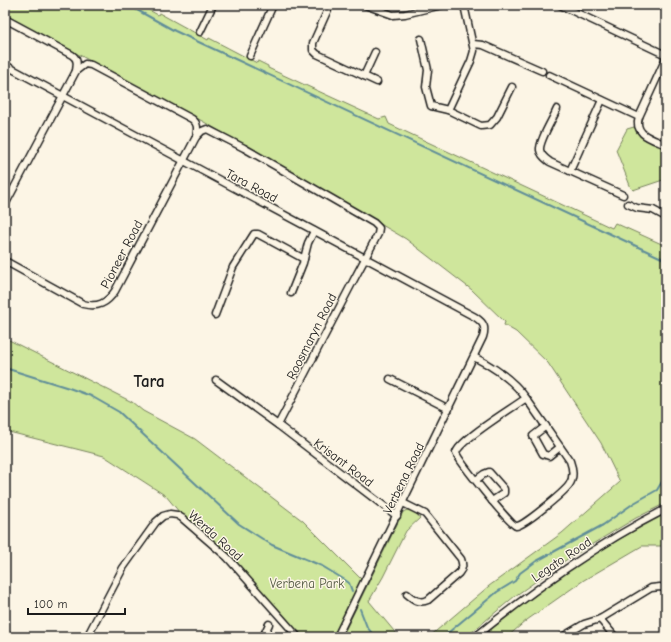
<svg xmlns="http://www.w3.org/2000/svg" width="671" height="642" viewBox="0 0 671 642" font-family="'Comic Neue',sans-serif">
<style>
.green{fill:#cfe69c;stroke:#76815c}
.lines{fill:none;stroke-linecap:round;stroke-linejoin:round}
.stream{stroke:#5f8d99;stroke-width:2}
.minor-casing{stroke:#1c1c1c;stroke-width:9}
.minor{stroke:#fcf5e5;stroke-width:6}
.labels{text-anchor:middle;stroke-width:3;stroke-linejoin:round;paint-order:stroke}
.street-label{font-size:13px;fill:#1c1c1c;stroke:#fcf5e5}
.park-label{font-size:13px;fill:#525942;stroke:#fcf5e5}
.district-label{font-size:17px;font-weight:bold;fill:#1c1c1c;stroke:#fcf5e5}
</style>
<rect width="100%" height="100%" fill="#fcf5e5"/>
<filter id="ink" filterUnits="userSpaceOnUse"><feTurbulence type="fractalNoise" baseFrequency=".025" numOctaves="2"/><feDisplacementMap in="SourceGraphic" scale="8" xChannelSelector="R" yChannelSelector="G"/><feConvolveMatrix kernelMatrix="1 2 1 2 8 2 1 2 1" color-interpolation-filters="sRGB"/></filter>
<g filter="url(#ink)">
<!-- green -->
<g class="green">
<polygon points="5,5 140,5 158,15 159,13 208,40 209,38 257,63 258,61 268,66 268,68 379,119 386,117 389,124 612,228 615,223 666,246 666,503 636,518 569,558 515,596 466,637 429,637 489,586 562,533 620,482 601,443 548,363 516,332 504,325 505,322 472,290 406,239 204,122 5,15"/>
<path d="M 634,127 C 640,140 654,143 666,149 L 666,179 L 633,190 L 631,188 L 616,150 L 627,129 Z"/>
<polygon points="5,338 132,402 143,411 195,439 303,521 363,581 335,637 300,637 225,551 180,513 166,496 104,456 5,431"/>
<polygon points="407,510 413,510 420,518 406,531 383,577 369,601 399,637 342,637 403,512"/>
<path d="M 666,514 L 666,546 L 642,546 L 584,580 L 527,620 L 507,637 L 480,637 C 536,588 600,548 666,514 Z"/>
</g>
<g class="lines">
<!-- stream -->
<g class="stream">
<polyline points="128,5 175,31 666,260"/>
<polyline points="5,368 69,388 91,396 119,412 239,524 272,545 322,566 345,580 349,583 352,591"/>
<polyline points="360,609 367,627 375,637"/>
<polyline points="443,637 497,592 515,581 520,573 535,562 603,525 634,503 657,490 666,475"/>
</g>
<defs>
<g id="minor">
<polyline points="330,5 313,43 313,50 317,54 377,82"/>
<polyline points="365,5 393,15 405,14 442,5"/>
<polyline points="560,5 666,55"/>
<path d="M 5,19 L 72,55 C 78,59 77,64 76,71"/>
<polyline points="200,32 213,5"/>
<polyline points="421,39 428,70 426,87 431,106 448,110 481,126 490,125 497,117 512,87"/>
<polyline points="473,44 483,45 542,71"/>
<polyline points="250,56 273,5"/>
<path d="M 666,58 L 639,117 C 633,135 653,139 666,145"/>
<path d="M 5,65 L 475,317 C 484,323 486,327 483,337 L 337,637"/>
<polyline points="549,75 639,117"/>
<polyline points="364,76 375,52"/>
<path d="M 557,109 C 553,119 539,141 540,150 C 541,156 546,159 550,162 L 623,195"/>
<polyline points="448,110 471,61 474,51 464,5"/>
<polyline points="570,171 602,100"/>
<polyline points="628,204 637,208 653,210 666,217"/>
<path d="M 5,205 L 76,71 L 85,64 L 91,65 L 192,119 C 199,124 197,130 196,137"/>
<path d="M 5,261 L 83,304 C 98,308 107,303 115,291 L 196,137 L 202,131 L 207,129 L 244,148 L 374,223 L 379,228 L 378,234 L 349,289 L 278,425"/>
<polyline points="291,293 303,263 308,243 314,231"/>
<polyline points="215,315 233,267 254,234 258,234 304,259"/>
<path d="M 474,357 C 494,367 513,380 526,398 L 570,461 C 573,469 574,478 569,485 C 564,492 523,527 516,526 C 510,525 459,461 456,453 C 459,440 513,408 526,398"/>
<polyline points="390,379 449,409"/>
<polyline points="216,380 278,425 397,516"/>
<polyline points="546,426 533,436 543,454 549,456 560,447"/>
<polyline points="476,480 484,474 489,472 504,489 504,493 492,501"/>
<path d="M 403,503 L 425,514 L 461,559 C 463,565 463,568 459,573 L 428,600 C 419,604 413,599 407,594"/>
<polyline points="600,619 615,637"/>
<polyline points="87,637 123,568 156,522 163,516 170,514 177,515 182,518 227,557 298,637"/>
<polyline points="263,637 269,624"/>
<path d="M 475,637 C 535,589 597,544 666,509"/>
<polyline points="562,637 584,624 600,619 651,588 660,587 666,589"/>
</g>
</defs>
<!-- minor casing -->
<use href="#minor" class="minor-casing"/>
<!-- minor -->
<use href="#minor" class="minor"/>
</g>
</g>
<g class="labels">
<!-- street labels -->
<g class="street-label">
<text transform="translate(252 185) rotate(28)" y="5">Tara Road</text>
<text transform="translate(121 254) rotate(-62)" y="5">Pioneer Road</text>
<text transform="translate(311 336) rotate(-63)" y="5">Roosmaryn Road</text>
<text transform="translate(344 462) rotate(37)" y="5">Krisant Road</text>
<text transform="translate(403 478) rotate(-64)" y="5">Verbena Road</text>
<text transform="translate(216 535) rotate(42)" y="5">Werda Road</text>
<text transform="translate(561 559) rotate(-34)" y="5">Legato Road</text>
</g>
<!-- park labels -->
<g class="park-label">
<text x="307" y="588">Verbena Park</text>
</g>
<!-- district labels -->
<g class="district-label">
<text x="149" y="387">Tara</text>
</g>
</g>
<!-- margin -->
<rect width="671" height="642" fill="none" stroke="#fcf5e5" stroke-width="20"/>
<rect x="10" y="10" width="651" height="622" fill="none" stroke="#1c1c1c" stroke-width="1.5" filter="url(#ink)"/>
<!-- scale -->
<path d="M28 608v6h97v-6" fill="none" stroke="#1c1c1c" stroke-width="2"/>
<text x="34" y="608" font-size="12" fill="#1c1c1c" stroke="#fcf5e5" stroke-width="3" paint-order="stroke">100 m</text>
</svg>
